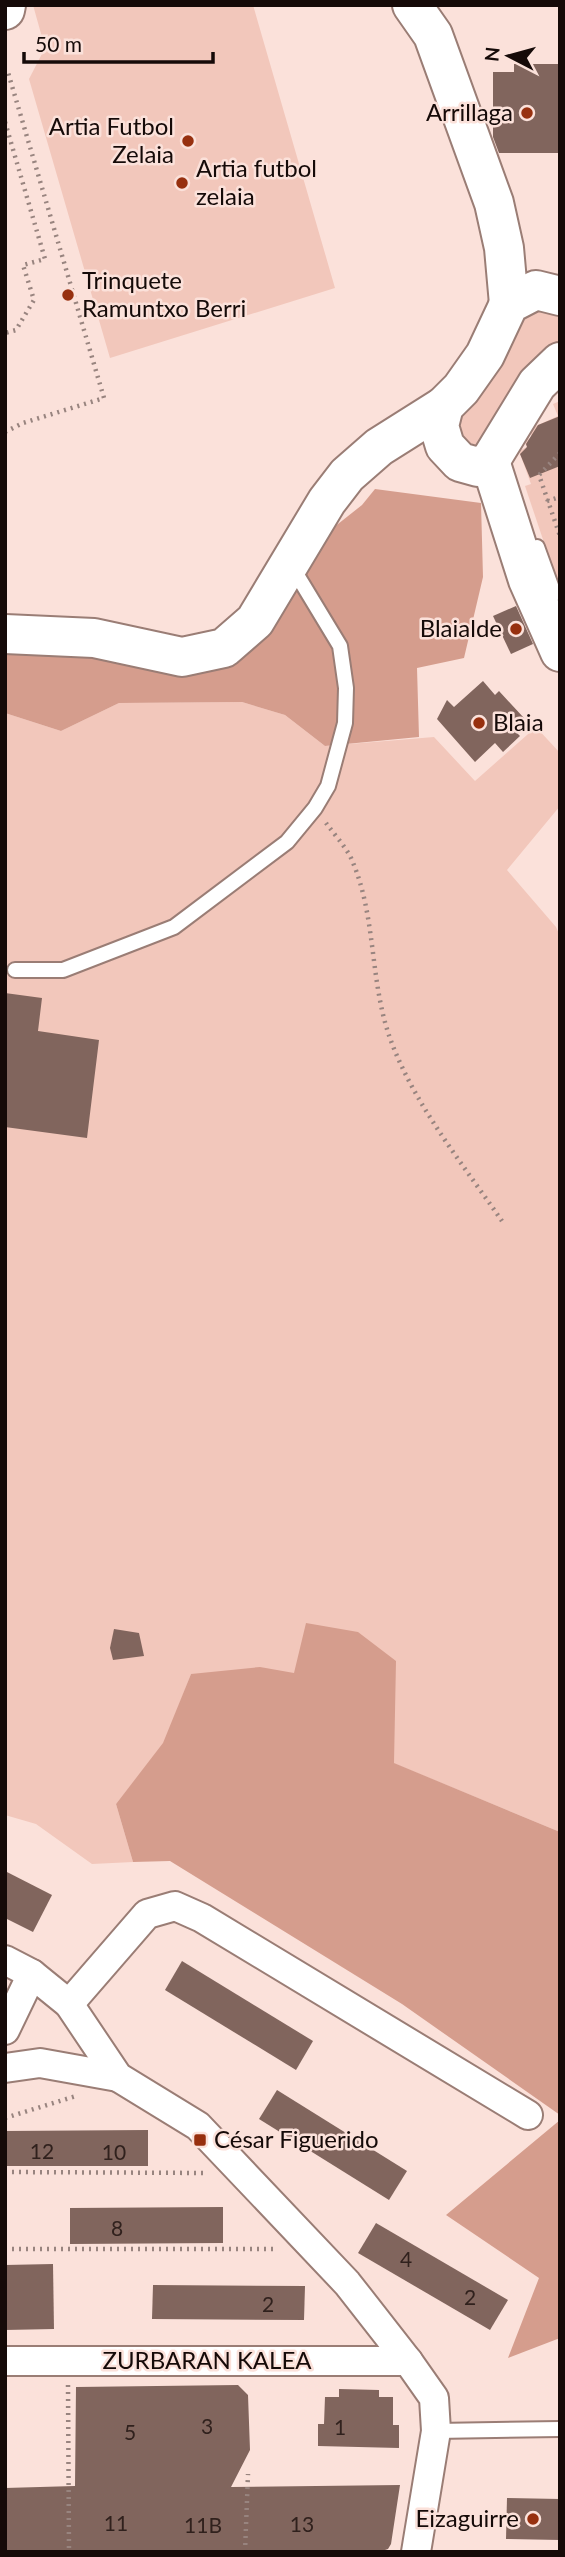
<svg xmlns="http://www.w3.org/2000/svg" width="565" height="2557" viewBox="0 0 565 2557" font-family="Lato,sans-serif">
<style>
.green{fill:#f2c7bb}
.forest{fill:#d59d8d}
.building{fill:#81655d}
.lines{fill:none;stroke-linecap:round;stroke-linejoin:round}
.lane-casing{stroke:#9a7d75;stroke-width:18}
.street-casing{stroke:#9a7d75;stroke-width:32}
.secondary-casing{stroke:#9a7d75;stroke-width:42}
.path{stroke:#98847f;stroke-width:4.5;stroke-dasharray:2 5;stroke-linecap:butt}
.lane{stroke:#fff;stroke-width:14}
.street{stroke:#fff;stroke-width:28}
.secondary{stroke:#fff;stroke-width:38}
.poi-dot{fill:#97300f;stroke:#fbe1da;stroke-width:2.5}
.labels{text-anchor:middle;stroke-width:5;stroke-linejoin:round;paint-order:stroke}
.number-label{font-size:21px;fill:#30211d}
.poi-label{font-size:24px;fill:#150a08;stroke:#fbe1da;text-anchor:end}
.street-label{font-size:24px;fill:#150a08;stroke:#fbe1da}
</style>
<rect width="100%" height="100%" fill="#fbe1da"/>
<!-- green -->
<g class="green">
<polygon points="33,5 253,5 335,288 110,358 29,79 45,48"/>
<polygon points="530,308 560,309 560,343 548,355 485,446 470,448 455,425 513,328"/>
<polygon points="560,401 560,590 525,486 531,484 519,451 527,447 524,441 532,437 529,429 558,416 553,404"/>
<polygon points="242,702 285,715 325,746 434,737 475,781 536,727 560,753 560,806 507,870 556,927 560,936 560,1832 393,1763 191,1674 164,1743 116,1804 133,1862 92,1864 36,1824 5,1815 5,713 61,731 119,703"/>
</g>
<!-- forest -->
<g class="forest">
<polygon points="375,489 481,503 483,577 464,658 417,668 419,737 325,746 285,715 242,702 119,703 61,731 5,713 5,646 207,661 295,558 362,505"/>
<polygon points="306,1623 358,1632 396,1661 394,1763 560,1832 560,2115 402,2004 170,1861 133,1862 116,1804 163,1743 191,1674 260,1667 294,1673"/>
<polygon points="560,2120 560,2338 508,2358 539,2278 446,2215"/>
</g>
<!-- building -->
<g class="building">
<polygon points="514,64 560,64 560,153 499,153 493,137 493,72 514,72"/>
<polygon points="560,416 560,466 530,478 520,454 527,447 526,444 538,425"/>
<polygon points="516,606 533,644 511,654 493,616"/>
<polygon points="483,681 495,695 499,691 524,718 512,728 520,736 503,752 495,743 475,762 437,719 447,700 454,707"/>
<polygon points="5,993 42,998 38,1031 99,1040 87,1138 5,1127"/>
<polygon points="114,1629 139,1633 144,1656 113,1660 110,1648"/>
<polygon points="5,1871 52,1895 33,1932 5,1918"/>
<polygon points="182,1961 313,2041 296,2070 165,1990"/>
<polygon points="277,2090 407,2171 389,2200 259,2119"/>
<polygon points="148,2130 148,2166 5,2166 5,2131"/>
<polygon points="223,2207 223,2243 70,2244 70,2208"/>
<polygon points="376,2223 508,2300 490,2330 358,2253"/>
<polygon points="53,2264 54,2329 5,2330 5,2265"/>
<polygon points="153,2285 305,2286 304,2320 152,2319"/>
<polygon points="238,2385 248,2395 250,2450 231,2487 400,2485 391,2544 388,2549 379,2552 5,2552 5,2488 75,2486 76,2387"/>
<polygon points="339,2389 379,2390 379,2397 393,2397 393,2425 399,2425 399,2448 318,2446 318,2424 324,2424 325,2397 339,2397"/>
<polygon points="507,2498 560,2499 560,2540 506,2539"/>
</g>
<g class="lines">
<defs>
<g id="lane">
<polyline points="537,547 554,594"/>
<polyline points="15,970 63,970 174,927 287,842 315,808 328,786 345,723 346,688 340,646 291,565"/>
<polyline points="436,2431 560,2429"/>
</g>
<g id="street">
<polyline points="5,1960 32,1974 69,2004 118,2077 198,2126 347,2283 408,2361 434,2398 436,2431 416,2552"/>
<polyline points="69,2004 147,1914 175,1906 202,1918 528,2115"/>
<polyline points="5,2030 32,1974"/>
<polyline points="5,2068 40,2063 118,2077"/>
<polyline points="5,2361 408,2361"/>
</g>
<g id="secondary">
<polyline points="412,5 433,35 494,203 504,248 509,304"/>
<polyline points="5,10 6,5"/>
<polyline points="560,296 536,290 509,304 485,355 461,389 444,406 439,426 445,446 460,462 478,467 490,461 537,384 560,362"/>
<polyline points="490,461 528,580 560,652"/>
<polyline points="5,634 94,638 182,657 224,648 255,621 327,501 347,475 379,447 444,406"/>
</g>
</defs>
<!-- lane casing -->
<use href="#lane" class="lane-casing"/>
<!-- street casing -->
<use href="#street" class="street-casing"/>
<!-- secondary casing -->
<use href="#secondary" class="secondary-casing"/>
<!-- path -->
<g class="path">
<polyline points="5,122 45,259 23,265 34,300 16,330 5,333"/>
<polyline points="5,432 23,423 104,398 7,69"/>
<polyline points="560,453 539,475 560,536"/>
<polyline points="547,501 560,497"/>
<path d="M 326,823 C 334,834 345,846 351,858 C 377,916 369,982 391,1041 C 415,1106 465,1167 504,1224"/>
<polyline points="5,2118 76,2096"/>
<polyline points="5,2172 207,2173"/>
<polyline points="5,2249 277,2249"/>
<polyline points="68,2385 69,2552"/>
<polyline points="245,2552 248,2474"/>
</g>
<!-- lane -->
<use href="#lane" class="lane"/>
<!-- street -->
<use href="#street" class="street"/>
<!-- secondary -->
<use href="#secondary" class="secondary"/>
</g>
<!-- markers -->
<g class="poi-dot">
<circle cx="527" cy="113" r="7"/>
<circle cx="188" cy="141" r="7"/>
<circle cx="182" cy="183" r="7"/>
<circle cx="68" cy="295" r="7"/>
<circle cx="516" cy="629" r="7"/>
<circle cx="479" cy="723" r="7"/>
<rect x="193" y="2133" width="14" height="14" rx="3.5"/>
<circle cx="533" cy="2519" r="7"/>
</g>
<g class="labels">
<!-- number labels -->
<g class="number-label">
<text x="42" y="2159">12</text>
<text x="114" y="2160">10</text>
<text x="117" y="2236">8</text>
<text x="406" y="2267">4</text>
<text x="470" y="2305">2</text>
<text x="268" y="2312">2</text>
<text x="207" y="2434">3</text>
<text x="340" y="2435">1</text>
<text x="130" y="2440">5</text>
<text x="116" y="2531">11</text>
<text x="302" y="2532">13</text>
<text x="203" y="2533">11B</text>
</g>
<!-- poi labels -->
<g class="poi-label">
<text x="513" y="121">Arrillaga</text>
<text x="174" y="135">Artia Futbol<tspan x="174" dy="28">Zelaia</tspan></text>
<text x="196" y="177" text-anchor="start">Artia futbol<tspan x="196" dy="28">zelaia</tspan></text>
<text x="82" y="289" text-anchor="start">Trinquete<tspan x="82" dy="28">Ramuntxo Berri</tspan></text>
<text x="502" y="637">Blaialde</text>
<text x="493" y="731" text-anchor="start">Blaia</text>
<text x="214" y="2148" text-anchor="start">César Figuerido</text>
<text x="519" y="2527">Eizaguirre</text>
</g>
<!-- street labels -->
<g class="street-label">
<text x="207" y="2369">ZURBARAN KALEA</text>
</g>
</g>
<!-- border -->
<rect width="565" height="2557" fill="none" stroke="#150a08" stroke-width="14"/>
<!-- north arrow -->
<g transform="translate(509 56) rotate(276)" stroke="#fbe1da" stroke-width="5" paint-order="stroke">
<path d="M0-5L12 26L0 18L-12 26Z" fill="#150a08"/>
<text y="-10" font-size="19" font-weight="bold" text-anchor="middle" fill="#150a08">N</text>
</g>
<!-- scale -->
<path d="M24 52v10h189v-10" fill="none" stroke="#150a08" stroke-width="3.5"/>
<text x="35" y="52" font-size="21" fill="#150a08" stroke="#fbe1da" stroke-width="5" paint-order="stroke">50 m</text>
</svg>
